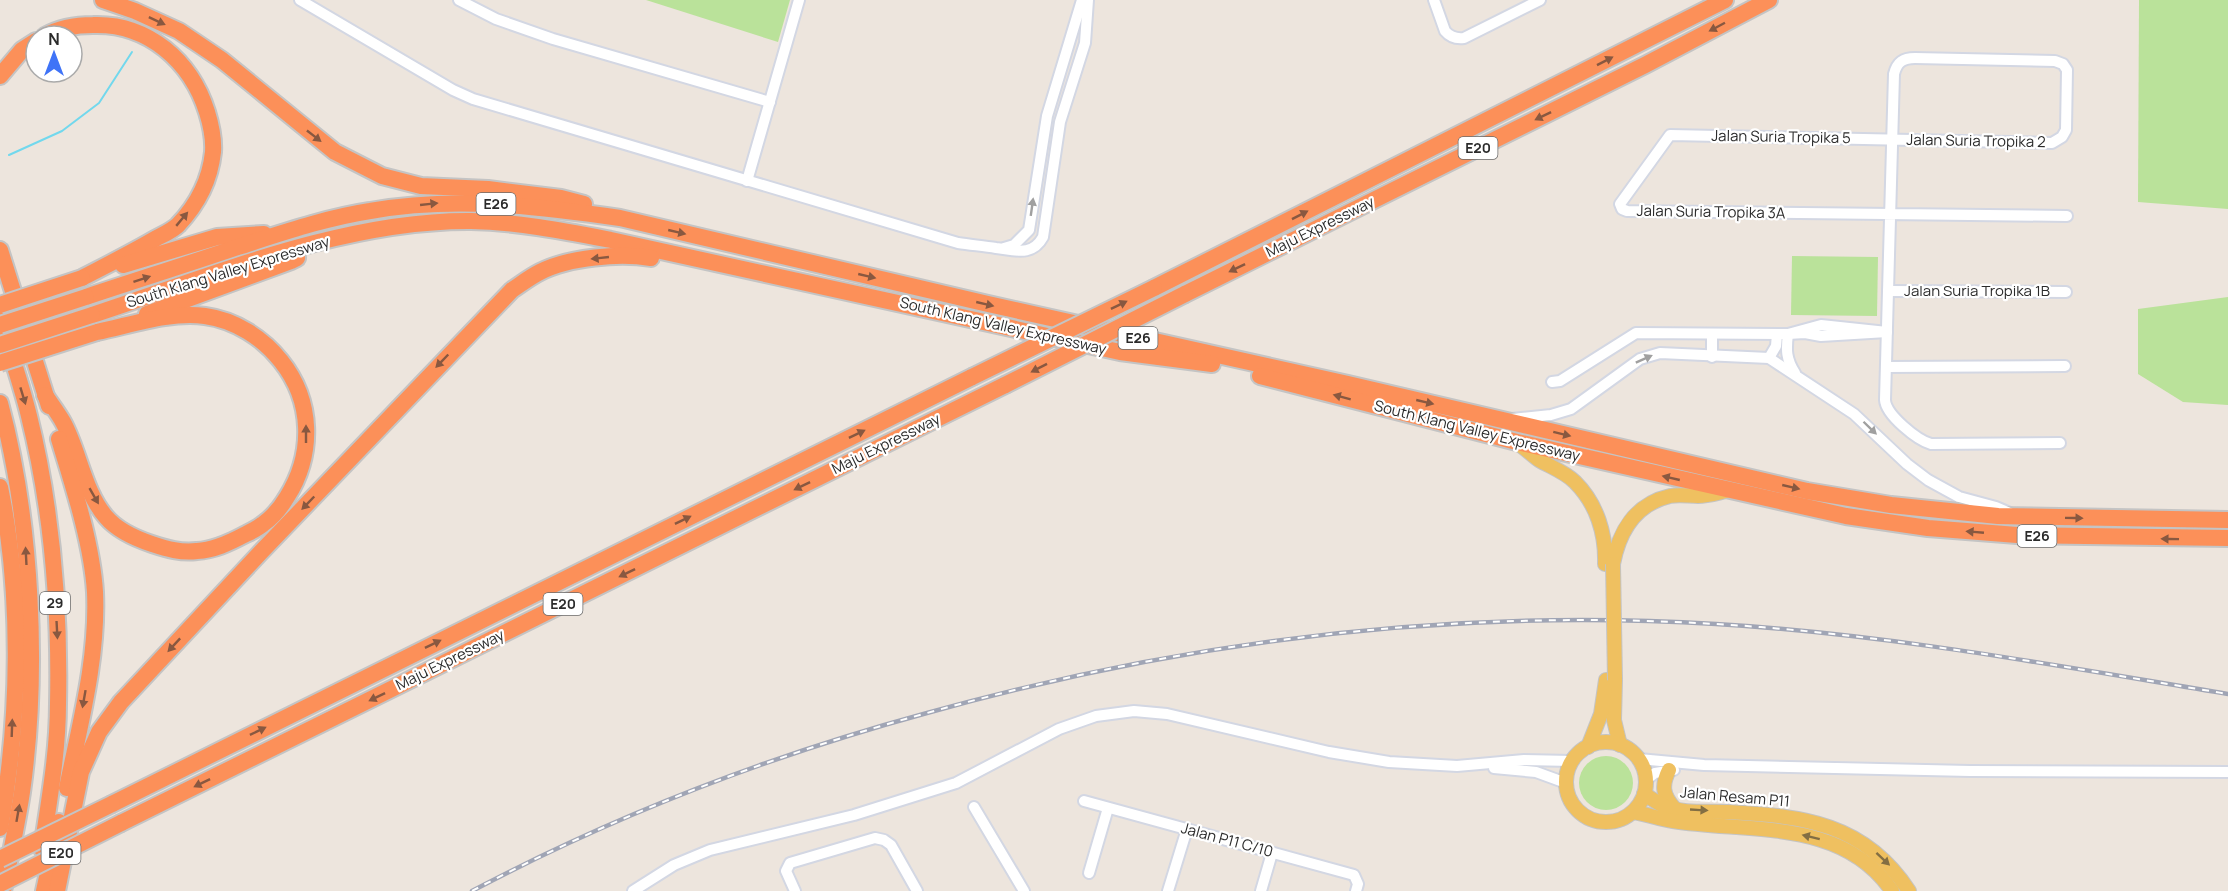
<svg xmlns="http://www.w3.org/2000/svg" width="2228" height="891" viewBox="0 0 2228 891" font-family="Manrope,sans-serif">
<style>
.green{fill:#bae29a}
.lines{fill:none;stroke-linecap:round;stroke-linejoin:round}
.stream{stroke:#72d8ed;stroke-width:2}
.minor-casing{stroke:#d3d7e3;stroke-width:14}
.major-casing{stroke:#c4c4c4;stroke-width:16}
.highway-casing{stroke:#c4c4c4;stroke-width:20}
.minor{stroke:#fff;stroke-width:10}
.major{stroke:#efc060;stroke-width:14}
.highway{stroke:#fc9059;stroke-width:16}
.rail-casing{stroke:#a0a5b5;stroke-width:4.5}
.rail{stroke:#fff;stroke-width:2;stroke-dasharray:7;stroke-linecap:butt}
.major-bridge-casing{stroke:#c4c4c4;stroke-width:16;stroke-linecap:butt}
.highway-bridge-casing{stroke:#c4c4c4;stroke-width:20;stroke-linecap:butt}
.major-bridge{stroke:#efc060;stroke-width:14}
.highway-bridge{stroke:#fc9059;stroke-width:16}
.oneway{fill:#895840}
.oneway2{fill:#a0a0a0}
.oneway3{fill:#836e43}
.labels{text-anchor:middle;stroke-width:4.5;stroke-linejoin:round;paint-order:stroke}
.shield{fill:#fff;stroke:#6b6b6b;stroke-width:1.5}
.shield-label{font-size:14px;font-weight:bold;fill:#2b2b2b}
.street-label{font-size:15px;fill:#2b2b2b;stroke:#fff}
</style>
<rect width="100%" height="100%" fill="#ede5dd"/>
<!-- green -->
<g class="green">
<polygon points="646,0 790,0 778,42"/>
<polygon points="2139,0 2228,0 2228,209 2138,202"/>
<polygon points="1792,256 1878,257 1877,316 1791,315"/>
<polygon points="2228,297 2228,405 2183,402 2138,374 2138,309"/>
<circle cx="1606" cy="783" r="27"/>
</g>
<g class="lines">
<!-- stream -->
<polyline class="stream" points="9,155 62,131 99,103 132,52"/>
<defs>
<g id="minor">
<path d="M 300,0 L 453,90 L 473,99 L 958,243 C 971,245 984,246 996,248 C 1015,250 1032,257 1043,237 L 1060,122 L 1085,43 L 1088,0"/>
<polyline points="459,0 496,19 553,39 770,102"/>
<path d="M 1434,0 L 1445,31 C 1450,37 1456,39 1464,38 L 1540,0"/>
<polyline points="747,181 799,0"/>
<polyline points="1004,248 1014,245 1029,230 1047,116 1082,0"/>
<polyline points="1888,291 2066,292"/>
<polygon points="1821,325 1887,332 1821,336 1805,333 1788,334"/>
<polyline points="1712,334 1712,357"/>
<polyline points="1769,358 1776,346 1777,334"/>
<polyline points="1886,367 2065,366"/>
<path d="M 1552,382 L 1560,381 L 1636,333 L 1788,334 C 1786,350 1786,359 1795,373"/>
<polyline points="1511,419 1551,415 1571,409 1640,359 1660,353 1769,358 1854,414 1907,464 1928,480 1959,497 1996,507 2010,513"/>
<path d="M 2060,443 L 1931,444 C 1917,440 1886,415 1885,400 C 1888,292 1891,183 1894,74 C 1897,62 1903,58 1915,58 L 2055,61 L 2063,64 L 2067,70 L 2066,130 L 2062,137 L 2052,143 L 1670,135 L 1620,204 L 1622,209 L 1627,211 L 2067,216"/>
<polyline points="1639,759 1704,765 1970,771 2228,772"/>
<polyline points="1494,768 1536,772 1566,783"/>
<polyline points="1646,780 1655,773 1674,770"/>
<polyline points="1084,801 1354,875 1358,884 1356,891"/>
<polyline points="974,807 1024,891"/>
<polyline points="1089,873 1108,808"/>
<polyline points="633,891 674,865 710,850 854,815 956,783 1059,729 1096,716 1134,711 1167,714 1329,752 1389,762 1457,766 1524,760 1572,761"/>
<polyline points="795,891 786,871 790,863 875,838 884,840 891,845 917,891"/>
<polyline points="1168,891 1187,829"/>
<polyline points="1261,891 1272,853"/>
</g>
<g id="major">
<path d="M 1517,443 C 1525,448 1532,455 1539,460 C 1551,467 1565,472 1575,482 C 1597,504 1606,534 1605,564"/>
<path d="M 1613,564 C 1619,532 1635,504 1670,496 C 1680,494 1688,496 1698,496 C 1707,496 1717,493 1726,491"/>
<polyline points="1615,680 1614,720 1620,745"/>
<circle cx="1606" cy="782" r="40"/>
<polyline points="1588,747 1601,714 1606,680"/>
<path d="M 1669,770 C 1661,786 1663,795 1674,808"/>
<path d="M 1644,794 C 1651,798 1657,803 1664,806 C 1683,814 1708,811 1728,812 C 1803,816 1865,823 1909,891"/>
<path d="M 1633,812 C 1646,814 1660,819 1673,821 C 1749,833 1843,818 1892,891"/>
</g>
<g id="highway">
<polyline points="103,0 135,11 179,31 222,60 335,152 382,176 421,186 488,189 561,198 584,204"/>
<path d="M 45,36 C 59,28 77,25 93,25 C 148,23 191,61 207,112 C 211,125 214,138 213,152 C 210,180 197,205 178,225 C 172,231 162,235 155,239 C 131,253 107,265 82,278"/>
<polyline points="0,76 22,50 36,41"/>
<polyline points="0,250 49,406"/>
<polyline points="123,265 217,237 264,234"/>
<polyline points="1154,288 1725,0"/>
<polyline points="1185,294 1645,65 1769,0"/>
<path d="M 86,297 C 137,280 188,264 238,247 C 282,233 325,218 370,211 C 454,196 537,206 620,218 L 988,304 L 1348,384 L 1807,491 L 1891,505 L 1998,516 L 2228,520"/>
<polyline points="147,314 291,261 297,258"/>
<path d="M 92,315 C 211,276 344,220 471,221 C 518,222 564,231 611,240 L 1120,352 L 1212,364"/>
<path d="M 0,320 C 10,352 21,383 29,416 C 52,509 60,608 58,704 C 58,752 49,801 42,849"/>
<polyline points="1260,376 1517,442 1846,516 1928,528 2017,535 2228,538"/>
<path d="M 45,395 C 51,404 58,413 63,422 C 79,451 84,492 106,517 C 117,530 137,539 152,544 C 167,549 181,553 197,551 C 214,550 229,543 244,535 C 250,532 257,529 263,524 C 273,517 281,507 287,497 C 314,454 313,401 281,361 C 263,338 235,320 205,316 C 171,311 131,325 97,332"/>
<path d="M 0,403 C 32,522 39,671 22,792 C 17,825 10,858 3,891"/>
<path d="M 59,439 C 73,485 92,544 95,592 C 98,658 80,724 67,788"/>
<path d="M 0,487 C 22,594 20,721 0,828"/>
<polyline points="112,804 972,377"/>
<polyline points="121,823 1005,385"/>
<polyline points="44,891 59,822"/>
<path d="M 57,891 L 81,772 L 99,732 L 121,702 L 260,553 L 512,290 C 521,284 530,277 540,272 C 569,257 620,253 651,258"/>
</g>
</defs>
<!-- minor casing -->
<use href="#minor" class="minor-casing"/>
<!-- major casing -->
<use href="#major" class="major-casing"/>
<!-- highway casing -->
<use href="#highway" class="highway-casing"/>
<!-- minor -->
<use href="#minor" class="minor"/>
<!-- major -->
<use href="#major" class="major"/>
<!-- highway -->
<use href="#highway" class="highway"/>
<defs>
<path id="rail" d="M 472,891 C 616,815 769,756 927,713 C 1184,641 1449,608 1716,624 C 1888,634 2058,666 2228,694"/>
</defs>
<!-- rail casing -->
<use href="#rail" class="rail-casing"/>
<!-- rail -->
<use href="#rail" class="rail"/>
<defs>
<polyline id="major-bridge" points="1613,564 1615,680"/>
<g id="highway-bridge">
<polyline points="0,305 82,278"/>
<polyline points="0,325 86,297"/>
<polyline points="0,345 92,315"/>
<polyline points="0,363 97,332"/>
<polyline points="972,377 1154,288"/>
<polyline points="1005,385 1185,294"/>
<polyline points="0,859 112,804"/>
<polyline points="0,884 121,823"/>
</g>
</defs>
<!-- major-bridge casing -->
<use href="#major-bridge" class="major-bridge-casing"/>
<!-- highway-bridge casing -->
<use href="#highway-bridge" class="highway-bridge-casing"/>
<!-- major-bridge -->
<use href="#major-bridge" class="major-bridge"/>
<!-- highway-bridge -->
<use href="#highway-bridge" class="highway-bridge"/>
</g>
<!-- one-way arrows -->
<defs><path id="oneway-solid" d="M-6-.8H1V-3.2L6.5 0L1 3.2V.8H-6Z" transform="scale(1.5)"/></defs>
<g class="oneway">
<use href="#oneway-solid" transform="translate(157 21) rotate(25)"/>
<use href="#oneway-solid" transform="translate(1717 27) rotate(152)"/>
<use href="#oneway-solid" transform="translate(1605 61) rotate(-27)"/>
<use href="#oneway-solid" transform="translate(1543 116) rotate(154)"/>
<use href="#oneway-solid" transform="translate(314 136) rotate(38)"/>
<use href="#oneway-solid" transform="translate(429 204) rotate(-6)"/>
<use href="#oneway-solid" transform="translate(1300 215) rotate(-27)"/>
<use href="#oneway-solid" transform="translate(182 219) rotate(-50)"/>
<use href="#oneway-solid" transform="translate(677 232) rotate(13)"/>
<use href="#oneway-solid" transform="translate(600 258) rotate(174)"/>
<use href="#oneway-solid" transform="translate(1237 268) rotate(154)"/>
<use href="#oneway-solid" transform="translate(867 276) rotate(13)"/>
<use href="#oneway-solid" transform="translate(142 279) rotate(-18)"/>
<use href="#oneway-solid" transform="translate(985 304) rotate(13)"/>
<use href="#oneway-solid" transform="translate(1119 305) rotate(-26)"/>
<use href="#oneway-solid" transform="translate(442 361) rotate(134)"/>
<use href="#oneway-solid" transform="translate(1039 368) rotate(153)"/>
<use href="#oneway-solid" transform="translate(23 396) rotate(73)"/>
<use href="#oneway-solid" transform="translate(1342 397) rotate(-165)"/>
<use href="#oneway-solid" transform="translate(1425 402) rotate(13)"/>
<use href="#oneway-solid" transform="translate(306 434) rotate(-90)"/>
<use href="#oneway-solid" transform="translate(857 434) rotate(-26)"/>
<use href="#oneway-solid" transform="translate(1562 434) rotate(14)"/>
<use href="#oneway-solid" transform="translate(1671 478) rotate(-167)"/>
<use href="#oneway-solid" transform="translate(802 486) rotate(154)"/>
<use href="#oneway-solid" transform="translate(1791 487) rotate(13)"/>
<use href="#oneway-solid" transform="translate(94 496) rotate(60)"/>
<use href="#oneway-solid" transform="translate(308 503) rotate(134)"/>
<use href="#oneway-solid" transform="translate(2074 518) rotate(1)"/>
<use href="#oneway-solid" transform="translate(683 520) rotate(-26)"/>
<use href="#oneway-solid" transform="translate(1975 532) rotate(-175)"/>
<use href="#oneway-solid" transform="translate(2170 539) rotate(-179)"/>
<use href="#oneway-solid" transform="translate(26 556) rotate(-93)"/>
<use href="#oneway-solid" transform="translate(627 573) rotate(154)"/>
<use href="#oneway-solid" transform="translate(57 630) rotate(87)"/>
<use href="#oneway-solid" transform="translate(433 644) rotate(-26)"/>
<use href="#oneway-solid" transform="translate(174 645) rotate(133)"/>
<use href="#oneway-solid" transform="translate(377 697) rotate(154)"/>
<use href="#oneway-solid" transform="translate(84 699) rotate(100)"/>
<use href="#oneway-solid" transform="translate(12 728) rotate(-88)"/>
<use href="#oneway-solid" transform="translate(258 731) rotate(-26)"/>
<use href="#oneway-solid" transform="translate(202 783) rotate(154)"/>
<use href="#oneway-solid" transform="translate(18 813) rotate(-80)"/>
</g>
<g class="oneway2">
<use href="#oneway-solid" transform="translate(1032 207) rotate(-82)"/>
<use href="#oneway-solid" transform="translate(1644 359) rotate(-24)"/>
<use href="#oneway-solid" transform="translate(1870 428) rotate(44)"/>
</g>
<g class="oneway3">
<use href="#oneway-solid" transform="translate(1699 810) rotate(3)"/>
<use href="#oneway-solid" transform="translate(1811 837) rotate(-166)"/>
<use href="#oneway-solid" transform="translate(1883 859) rotate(43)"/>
</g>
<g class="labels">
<!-- shield labels -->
<g class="shield">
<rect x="1458.5" y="137" width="39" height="22" rx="4.5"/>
<rect x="476.5" y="193" width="39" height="22" rx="4.5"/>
<rect x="1118.5" y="327" width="39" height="22" rx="4.5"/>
<rect x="2017.5" y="525" width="39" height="22" rx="4.5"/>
<rect x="40" y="592" width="30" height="22" rx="4.5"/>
<rect x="543.5" y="593" width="39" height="22" rx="4.5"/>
<rect x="41.5" y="842" width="39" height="22" rx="4.5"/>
</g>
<g class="shield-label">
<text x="1478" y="153">E20</text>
<text x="496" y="209">E26</text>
<text x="1138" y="343">E26</text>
<text x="2037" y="541">E26</text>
<text x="55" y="608">29</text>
<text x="563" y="609">E20</text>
<text x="61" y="858">E20</text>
</g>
<!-- street labels -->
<g class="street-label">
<text transform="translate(1781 137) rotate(1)" y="5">Jalan Suria Tropika 5</text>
<text transform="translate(1976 141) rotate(1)" y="5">Jalan Suria Tropika 2</text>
<text transform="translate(1711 212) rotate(1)" y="5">Jalan Suria Tropika 3A</text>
<text transform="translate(1320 227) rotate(-26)" y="5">Maju Expressway</text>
<text transform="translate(228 272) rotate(-17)" y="5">South Klang Valley Expressway</text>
<text x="1977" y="296">Jalan Suria Tropika 1B</text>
<text transform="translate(1003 326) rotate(13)" y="5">South Klang Valley Expressway</text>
<text transform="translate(1477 431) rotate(14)" y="5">South Klang Valley Expressway</text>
<text transform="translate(886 444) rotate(-26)" y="5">Maju Expressway</text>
<text transform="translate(450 660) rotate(-26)" y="5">Maju Expressway</text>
<text transform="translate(1735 797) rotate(5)" y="5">Jalan Resam P11</text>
<text transform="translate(1227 840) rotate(15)" y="5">Jalan P11 C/10</text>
</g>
</g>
<!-- north arrow -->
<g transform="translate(54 54)"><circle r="28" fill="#ffffff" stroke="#aaaaaa" stroke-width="1.5"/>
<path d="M0-4.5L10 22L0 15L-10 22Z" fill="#3f73f7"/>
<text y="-9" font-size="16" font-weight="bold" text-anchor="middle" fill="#2b2b2b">N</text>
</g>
</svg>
